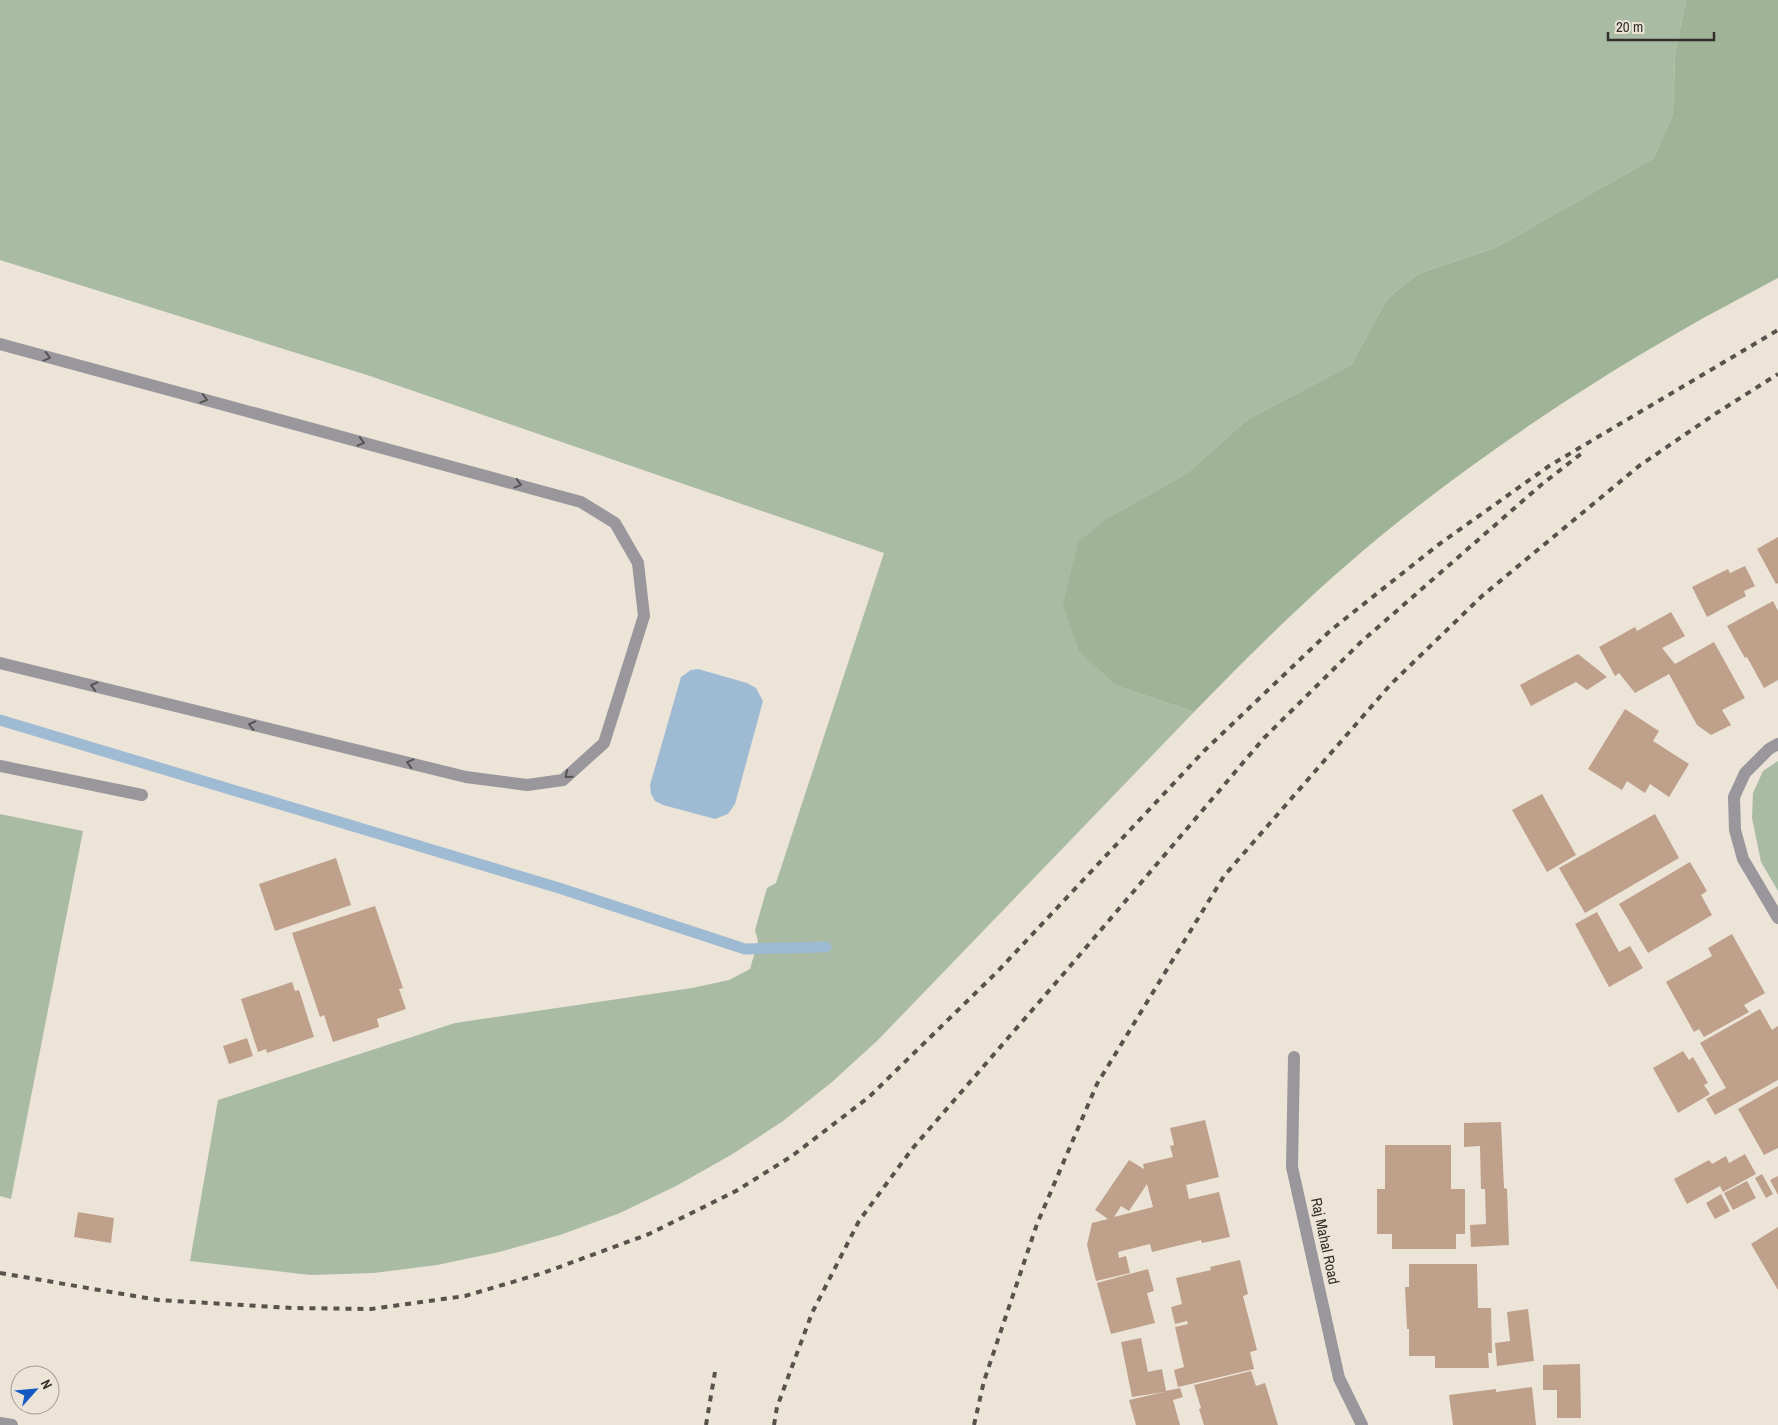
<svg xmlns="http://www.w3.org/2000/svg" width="1778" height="1425" viewBox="0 0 1778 1425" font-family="'Archivo Narrow',sans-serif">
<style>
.green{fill:#aabba3}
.forest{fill:#9fb397}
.water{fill:#9fbbd3}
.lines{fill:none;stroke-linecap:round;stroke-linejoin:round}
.stream{stroke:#9fbbd3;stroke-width:11}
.building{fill:#bea08b;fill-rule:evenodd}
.lane{stroke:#99969c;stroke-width:12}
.street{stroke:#99969c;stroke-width:12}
.rail{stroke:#57524c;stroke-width:4;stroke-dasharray:6 6;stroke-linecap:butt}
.oneway{stroke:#565352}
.labels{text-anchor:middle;stroke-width:4.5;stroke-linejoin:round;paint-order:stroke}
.street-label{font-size:15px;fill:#322f2a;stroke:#ede4d8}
</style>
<rect width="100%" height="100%" fill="#ede4d8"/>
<!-- green -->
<g class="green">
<polygon points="0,0 1686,0 1675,55 1673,114 1654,158 1495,248 1418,274 1387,299 1351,365 1248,419 1186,474 1111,516 1117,686 1194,712 878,1040 832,1082 783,1121 731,1155 676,1186 620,1213 560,1235 499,1252 437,1265 374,1273 310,1275 190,1261 218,1100 455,1023 692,988 729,980 750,969 758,941 755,930 767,888 776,883 884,553 370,376 0,260"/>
<polygon points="1778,761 1778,891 1761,862 1752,818 1753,793 1763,771"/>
<polygon points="0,814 83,831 11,1199 0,1196"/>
</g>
<!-- forest -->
<path class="forest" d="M 1686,0 L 1778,0 L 1778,278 C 1745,296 1711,313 1679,332 C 1581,388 1486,452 1398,522 C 1325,580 1259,645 1194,712 L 1117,686 L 1079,651 L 1063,605 L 1078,542 L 1111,516 L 1186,474 L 1248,419 L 1351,365 L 1387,299 L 1418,274 L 1495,248 L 1654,158 L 1673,114 L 1675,55 Z"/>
<!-- water -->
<polygon class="water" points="698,669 747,683 756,688 763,701 735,804 728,814 715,819 663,805 655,801 651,794 650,785 681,677 691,670"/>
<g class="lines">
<!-- stream -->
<polyline class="stream" points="0,720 559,888 745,949 826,947"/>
</g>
<!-- building -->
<g class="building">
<polygon points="1778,537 1778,583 1776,584 1757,549"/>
<polygon points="1745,566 1755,586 1744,591 1746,596 1707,617 1692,587 1728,569 1730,573"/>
<polygon points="1773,601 1778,611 1778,680 1764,688 1747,657 1745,658 1727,626"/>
<polygon points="1671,612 1685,636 1662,648 1675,664 1714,642 1745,698 1722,710 1731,725 1711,735 1697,725 1669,674 1635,693 1619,673 1615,676 1599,647 1635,627 1637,631"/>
<polygon points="1578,654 1607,677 1587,690 1576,682 1531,706 1520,685"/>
<polygon points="1625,709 1659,731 1653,741 1689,764 1669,797 1650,784 1645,793 1627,781 1622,790 1588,769"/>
<polygon points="1542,794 1576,855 1547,872 1512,810"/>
<polygon points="1655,814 1679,858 1585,913 1559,868"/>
<polygon points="336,858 351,905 275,931 259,884"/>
<polygon points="1690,862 1707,891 1701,895 1712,915 1648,953 1619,904"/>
<polygon points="375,906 403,988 399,989 406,1009 377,1019 379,1027 333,1042 324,1015 320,1017 292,933"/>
<polygon points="1597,912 1619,952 1630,946 1643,968 1609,987 1575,924"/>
<polygon points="1732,934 1765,993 1744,1005 1749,1012 1704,1037 1699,1029 1694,1032 1666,982 1712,956 1708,948"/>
<polygon points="292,982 295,991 299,990 314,1037 267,1053 266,1049 258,1052 241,999"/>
<polygon points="1760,1009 1772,1030 1778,1026 1778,1080 1715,1115 1706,1099 1726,1088 1700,1043"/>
<polygon points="247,1038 253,1056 229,1064 223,1046"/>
<polygon points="1683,1051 1689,1060 1693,1057 1708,1083 1704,1085 1710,1094 1678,1113 1653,1068"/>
<polygon points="1778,1086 1778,1148 1764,1155 1738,1109"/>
<path d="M 1205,1120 L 1219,1177 L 1186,1185 L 1189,1199 L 1219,1192 L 1230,1237 L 1202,1243 L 1201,1240 L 1152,1252 L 1150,1244 L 1118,1252 L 1119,1258 L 1126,1256 L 1130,1273 L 1096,1281 L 1087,1245 L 1092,1223 L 1108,1219 L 1095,1210 L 1129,1160 L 1144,1169 L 1143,1164 L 1173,1157 L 1170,1146 L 1174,1145 L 1170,1128 ZM 1147,1184 L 1153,1207 L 1114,1217 L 1121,1206 L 1129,1211 Z"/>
<polygon points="1501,1122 1504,1188 1507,1189 1509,1245 1471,1247 1470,1225 1486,1224 1485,1189 1481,1189 1480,1146 1464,1147 1464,1123"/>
<polygon points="1385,1145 1451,1145 1451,1189 1465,1189 1465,1234 1456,1234 1456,1249 1392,1249 1392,1234 1377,1234 1377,1189 1385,1189"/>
<polygon points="1745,1154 1756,1174 1723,1192 1720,1186 1687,1204 1674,1179 1709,1160 1712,1164 1726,1156 1729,1163"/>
<polygon points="1762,1174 1773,1194 1766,1198 1755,1178"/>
<polygon points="1778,1176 1778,1195 1770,1180"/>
<polygon points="1747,1181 1756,1198 1733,1210 1724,1193"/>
<polygon points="1721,1194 1730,1211 1715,1219 1706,1203"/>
<polygon points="78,1212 114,1218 111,1243 74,1237"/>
<polygon points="1778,1227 1778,1290 1751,1244"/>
<polygon points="1240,1260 1248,1294 1243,1296 1257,1350 1250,1352 1254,1369 1178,1387 1174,1370 1184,1367 1175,1327 1188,1324 1187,1321 1175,1324 1171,1307 1182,1304 1176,1278 1211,1270 1210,1267"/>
<polygon points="1409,1264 1477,1264 1478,1308 1491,1308 1492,1353 1488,1353 1489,1368 1435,1368 1435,1356 1409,1356 1409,1329 1407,1329 1405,1287 1409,1287"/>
<polygon points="1148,1269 1154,1291 1147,1293 1155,1323 1111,1334 1097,1283"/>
<polygon points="1528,1309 1534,1361 1497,1366 1495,1343 1510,1341 1507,1312"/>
<polygon points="1141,1338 1148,1372 1162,1369 1166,1391 1180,1388 1183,1397 1173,1400 1180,1425 1136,1425 1129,1400 1164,1392 1132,1397 1121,1342"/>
<polygon points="1580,1364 1581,1418 1557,1418 1557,1390 1543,1390 1543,1365"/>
<polygon points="1251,1371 1256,1386 1265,1383 1278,1425 1204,1425 1199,1409 1201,1408 1194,1385"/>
<polygon points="1532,1387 1536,1425 1453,1425 1449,1395 1496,1389 1496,1392"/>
</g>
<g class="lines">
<!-- lane -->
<g class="lane">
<polyline points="0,344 581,502 615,523 638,563 644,616 604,743 563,780 527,785 466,777 0,663"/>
<polyline points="0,766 142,795"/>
<polyline points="0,1423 12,1425"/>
</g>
<!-- street -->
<g class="street">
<polyline points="1778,744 1769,749 1745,773 1734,797 1735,830 1743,859 1778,918"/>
<polyline points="1294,1057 1292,1167 1339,1378 1362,1425"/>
</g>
<!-- rail -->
<g class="rail">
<polyline points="0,1273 158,1300 292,1308 371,1309 465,1296 543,1273 649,1234 736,1191 792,1156 869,1097 998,971 1204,751 1331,630 1438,545 1549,466 1778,330"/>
<polyline points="706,1425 715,1372"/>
<polyline points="774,1425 777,1407 812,1313 859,1221 912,1149 1066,971 1264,738 1361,642 1541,485 1582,453"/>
<polyline points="974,1425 984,1381 1037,1224 1097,1084 1224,876 1391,684 1482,596 1639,466 1715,414 1778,374"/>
</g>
</g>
<!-- one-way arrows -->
<defs><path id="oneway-chevron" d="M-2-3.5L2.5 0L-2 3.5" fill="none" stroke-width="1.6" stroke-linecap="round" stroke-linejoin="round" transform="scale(1.25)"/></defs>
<g class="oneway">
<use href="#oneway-chevron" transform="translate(47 357) rotate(15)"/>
<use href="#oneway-chevron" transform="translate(204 399) rotate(15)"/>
<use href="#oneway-chevron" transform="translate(361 442) rotate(15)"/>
<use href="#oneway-chevron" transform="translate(518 484) rotate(15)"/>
<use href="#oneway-chevron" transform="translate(94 686) rotate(-166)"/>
<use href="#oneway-chevron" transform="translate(252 725) rotate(-166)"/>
<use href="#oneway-chevron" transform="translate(410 763) rotate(-166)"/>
<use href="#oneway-chevron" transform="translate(568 775) rotate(141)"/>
</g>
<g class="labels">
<!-- street labels -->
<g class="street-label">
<text transform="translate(1325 1241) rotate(78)" y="5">Raj Mahal Road</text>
</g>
</g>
<!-- north arrow -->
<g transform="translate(35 1390) rotate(63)"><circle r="24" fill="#ede4d8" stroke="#a29c92"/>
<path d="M0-4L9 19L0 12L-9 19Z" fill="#1458c3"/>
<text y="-8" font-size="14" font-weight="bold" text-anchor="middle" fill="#322f2a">N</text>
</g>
<!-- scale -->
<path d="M1608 32v8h106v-8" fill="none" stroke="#322f2a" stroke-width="2.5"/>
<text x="1616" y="32" font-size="15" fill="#322f2a" stroke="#ede4d8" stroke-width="4" paint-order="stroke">20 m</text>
</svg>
